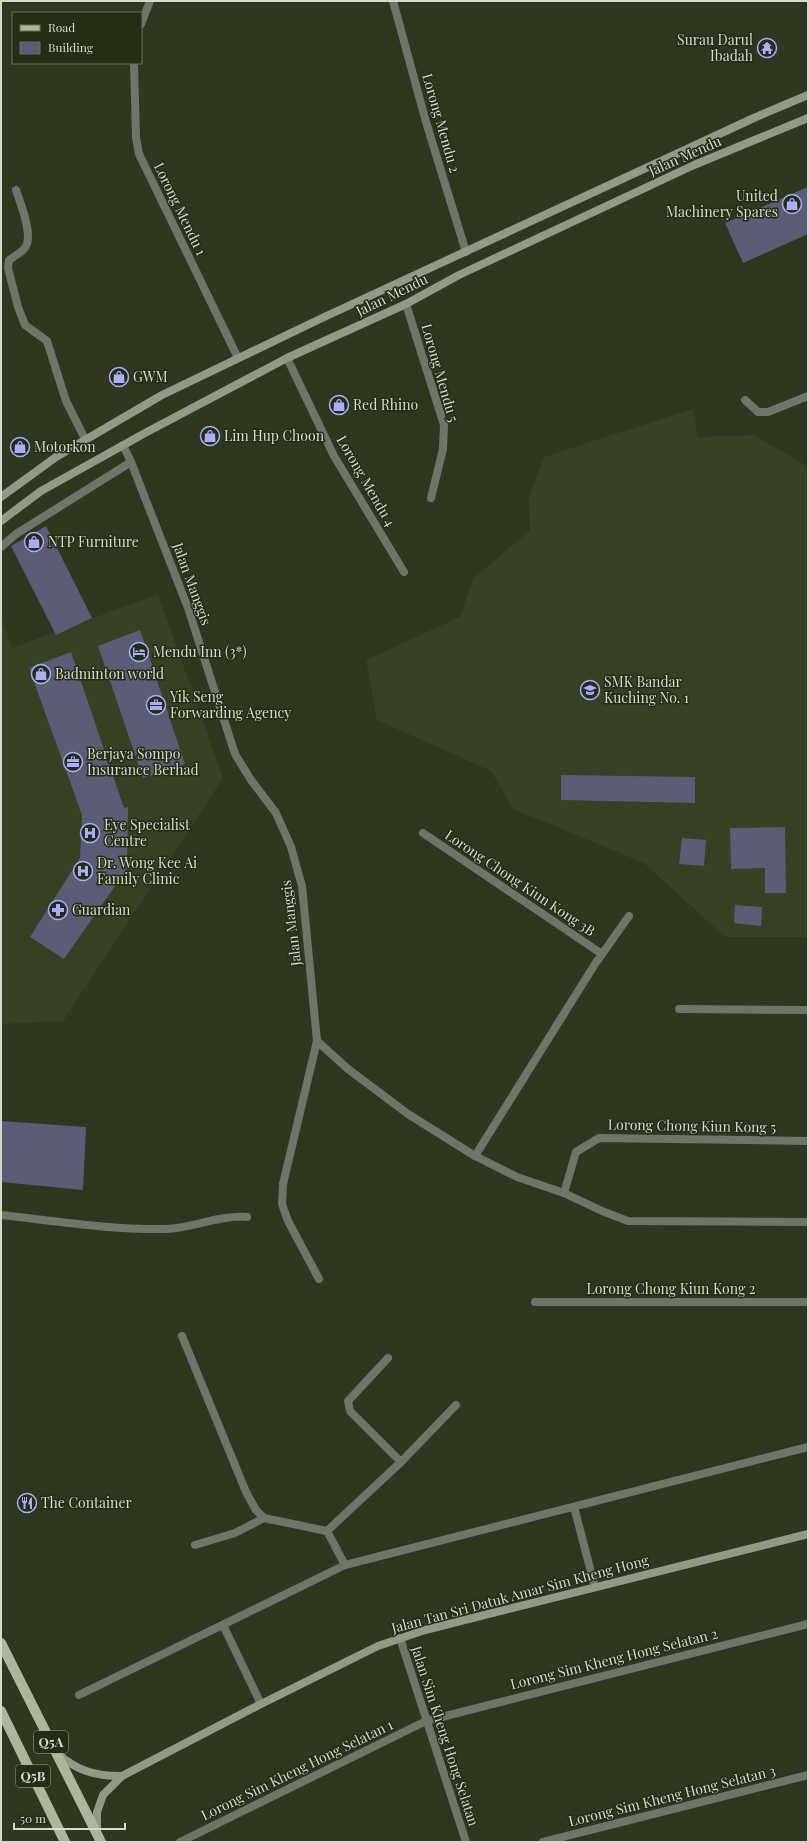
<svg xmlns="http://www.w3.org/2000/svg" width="809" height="1843" viewBox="0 0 809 1843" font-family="'Playfair Display',serif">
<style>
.built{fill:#374123}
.building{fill:#5b5d76}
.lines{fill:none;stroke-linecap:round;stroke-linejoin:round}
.street{stroke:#707569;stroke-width:8}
.secondary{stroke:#929987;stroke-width:8}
.primary{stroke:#adb59e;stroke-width:10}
.labels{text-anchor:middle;stroke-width:3;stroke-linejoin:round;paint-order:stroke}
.shield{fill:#252d16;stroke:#a0a695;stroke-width:1}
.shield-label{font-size:13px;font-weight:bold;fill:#d5dacc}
.poi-label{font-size:14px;fill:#d5dacc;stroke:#252d16;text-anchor:start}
.street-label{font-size:14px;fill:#d5dacc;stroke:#252d16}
</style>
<rect width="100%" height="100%" fill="#2f3720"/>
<!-- built -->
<g class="built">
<polygon points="692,409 698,437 755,435 808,467 808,937 725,937 644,863 513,809 491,771 377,720 366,660 460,617 473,579 530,530 529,497 544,457"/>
<polygon points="158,594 223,778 63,1021 1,1024 1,615 12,648"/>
</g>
<!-- building -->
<g class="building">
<polygon points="808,187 808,234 743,263 725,223"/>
<polygon points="46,526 92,618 56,635 11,546"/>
<polygon points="140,630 185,764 143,778 98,646"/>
<polygon points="71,652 124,808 128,807 127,869 64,959 30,937 80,858 82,815 29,668"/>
<polygon points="561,775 695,777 695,803 561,800"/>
<polygon points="785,827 786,893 765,893 765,868 731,869 730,828"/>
<polygon points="682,838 706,840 704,866 679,864"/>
<polygon points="735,905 762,907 761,926 734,923"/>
<polygon points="1,1121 86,1127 83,1190 1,1182"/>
</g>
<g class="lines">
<!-- street -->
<g class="street">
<polyline points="393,1 426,122 466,252"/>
<polyline points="141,24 150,1"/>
<polyline points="134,63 136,137 139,154 238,358"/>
<path d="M 16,190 C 20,202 33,234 26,246 C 23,252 15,256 9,260 L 8,268 L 18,307 L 25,325 L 47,341 L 66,401 L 85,439"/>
<polyline points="406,304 444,425 443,449 431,498"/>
<polyline points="287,358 334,456 404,572"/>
<polyline points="745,400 758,412 768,412 808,396"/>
<polyline points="123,445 131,462 188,608 235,754 251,780 276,813 291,847 302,886 317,1041 283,1184 282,1204 288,1221 319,1279"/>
<polyline points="1,547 16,534 131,462"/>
<polyline points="423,833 602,954"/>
<polyline points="679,1009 808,1010"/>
<polyline points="317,1041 348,1069 408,1114 475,1156 517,1177 564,1193 602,1211 628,1221 808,1222"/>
<polyline points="475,1156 595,964 629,916"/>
<polyline points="564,1193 576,1152 599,1138 808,1141"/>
<path d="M 1,1215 C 56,1221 111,1230 166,1229 C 193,1228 218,1215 247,1217"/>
<polyline points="535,1302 808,1302"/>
<polyline points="182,1336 246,1492 256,1510 264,1518 327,1531 345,1565"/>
<polyline points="388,1358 348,1401 350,1411 401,1462"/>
<polyline points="574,1507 595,1587"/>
<polyline points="327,1531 401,1462 456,1405"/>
<polyline points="195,1545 235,1533 264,1518"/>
<polyline points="223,1625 261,1704"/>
<polyline points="400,1638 466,1842"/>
<polyline points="79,1695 345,1565 808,1447"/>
<polyline points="180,1842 426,1721 808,1624"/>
<polyline points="543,1842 808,1775"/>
</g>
<!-- secondary -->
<g class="secondary">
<polyline points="1,497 56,457 162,395 320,319 756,117 808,95"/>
<polyline points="1,521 41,491 145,433 287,358 406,304 459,275 694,165 808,118"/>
<path d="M 57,1753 C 77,1771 95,1776 122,1776"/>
<polyline points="97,1833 97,1812 103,1795 122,1776 261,1704 378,1646 425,1630 808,1534"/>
</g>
<!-- primary -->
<g class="primary">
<polyline points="1,1643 101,1842"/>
<polyline points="1,1711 65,1842"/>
</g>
</g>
<!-- icons -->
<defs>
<symbol id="temple-ring" viewBox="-11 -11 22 22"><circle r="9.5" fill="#252d16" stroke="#abaffb" stroke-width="1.5"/><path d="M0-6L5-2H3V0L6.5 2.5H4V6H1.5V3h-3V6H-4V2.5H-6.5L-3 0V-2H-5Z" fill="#abaffb"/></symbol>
<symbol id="shop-ring" viewBox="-11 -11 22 22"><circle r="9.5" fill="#252d16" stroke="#abaffb" stroke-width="1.5"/><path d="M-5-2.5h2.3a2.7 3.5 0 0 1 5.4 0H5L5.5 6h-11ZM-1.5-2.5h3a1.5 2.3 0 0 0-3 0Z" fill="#abaffb"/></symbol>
<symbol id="hotel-ring" viewBox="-11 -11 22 22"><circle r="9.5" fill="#252d16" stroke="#abaffb" stroke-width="1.5"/><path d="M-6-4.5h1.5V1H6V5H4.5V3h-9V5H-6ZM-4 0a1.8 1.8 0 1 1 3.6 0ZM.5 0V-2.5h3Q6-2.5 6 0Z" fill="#abaffb"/></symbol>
<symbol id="school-ring" viewBox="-11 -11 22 22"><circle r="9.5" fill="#252d16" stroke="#abaffb" stroke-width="1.5"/><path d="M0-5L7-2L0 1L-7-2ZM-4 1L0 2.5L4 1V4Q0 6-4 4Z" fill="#abaffb"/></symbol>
<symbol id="office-ring" viewBox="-11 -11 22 22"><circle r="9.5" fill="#252d16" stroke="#abaffb" stroke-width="1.5"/><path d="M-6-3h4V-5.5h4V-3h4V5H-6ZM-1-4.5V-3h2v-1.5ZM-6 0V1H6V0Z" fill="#abaffb"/></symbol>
<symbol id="hospital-ring" viewBox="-11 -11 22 22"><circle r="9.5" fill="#252d16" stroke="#abaffb" stroke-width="1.5"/><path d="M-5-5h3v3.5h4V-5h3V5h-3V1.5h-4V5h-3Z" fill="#abaffb"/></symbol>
<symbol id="pharmacy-ring" viewBox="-11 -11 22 22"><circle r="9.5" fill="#252d16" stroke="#abaffb" stroke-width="1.5"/><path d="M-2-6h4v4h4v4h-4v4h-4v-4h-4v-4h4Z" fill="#abaffb"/></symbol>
<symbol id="restaurant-ring" viewBox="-11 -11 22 22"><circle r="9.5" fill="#252d16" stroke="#abaffb" stroke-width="1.5"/><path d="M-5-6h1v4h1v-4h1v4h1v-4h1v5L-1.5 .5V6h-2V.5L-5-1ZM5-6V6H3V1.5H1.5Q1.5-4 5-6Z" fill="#abaffb"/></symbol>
</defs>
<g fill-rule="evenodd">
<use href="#temple-ring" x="756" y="37" width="22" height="22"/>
<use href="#shop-ring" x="781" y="193" width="22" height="22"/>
<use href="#shop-ring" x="108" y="366" width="22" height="22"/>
<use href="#shop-ring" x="328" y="394" width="22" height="22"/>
<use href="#shop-ring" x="199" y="425" width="22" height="22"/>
<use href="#shop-ring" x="9" y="436" width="22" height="22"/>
<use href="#shop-ring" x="23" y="531" width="22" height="22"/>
<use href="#hotel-ring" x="128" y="641" width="22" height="22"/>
<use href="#shop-ring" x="30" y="663" width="22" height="22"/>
<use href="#school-ring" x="579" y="679" width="22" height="22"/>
<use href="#office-ring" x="145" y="694" width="22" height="22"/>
<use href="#office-ring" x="62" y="751" width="22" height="22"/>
<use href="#hospital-ring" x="79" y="822" width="22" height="22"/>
<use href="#hospital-ring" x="72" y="860" width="22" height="22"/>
<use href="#pharmacy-ring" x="47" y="899" width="22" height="22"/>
<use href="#restaurant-ring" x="16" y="1492" width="22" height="22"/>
</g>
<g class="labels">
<!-- shield labels -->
<g class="shield">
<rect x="34" y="1731" width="34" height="22" rx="3"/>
<rect x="16" y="1765" width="34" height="22" rx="3"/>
</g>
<g class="shield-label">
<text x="51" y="1747">Q5A</text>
<text x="33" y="1781">Q5B</text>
</g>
<!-- poi labels -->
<g class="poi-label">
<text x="753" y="45" text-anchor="end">Surau Darul<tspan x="753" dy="16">Ibadah</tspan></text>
<text x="778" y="201" text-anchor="end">United<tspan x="778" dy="16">Machinery Spares</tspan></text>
<text x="133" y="382">GWM</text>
<text x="353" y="410">Red Rhino</text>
<text x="224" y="441">Lim Hup Choon</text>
<text x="34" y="452">Motorkon</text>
<text x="48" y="547">NTP Furniture</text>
<text x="153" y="657">Mendu Inn (3*)</text>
<text x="55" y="679">Badminton world</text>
<text x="604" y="687">SMK Bandar<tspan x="604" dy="16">Kuching No. 1</tspan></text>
<text x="170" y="702">Yik Seng<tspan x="170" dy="16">Forwarding Agency</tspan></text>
<text x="87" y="759">Berjaya Sompo<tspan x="87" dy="16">Insurance Berhad</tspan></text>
<text x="104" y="830">Eye Specialist<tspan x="104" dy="16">Centre</tspan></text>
<text x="97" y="868">Dr. Wong Kee Ai<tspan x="97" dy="16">Family Clinic</tspan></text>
<text x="72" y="915">Guardian</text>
<text x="41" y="1508">The Container</text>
</g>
<!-- street labels -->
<g class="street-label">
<text transform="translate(441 123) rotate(74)" y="5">Lorong Mendu 2</text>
<text transform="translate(685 156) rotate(-24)" y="5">Jalan Mendu</text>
<text transform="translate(180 209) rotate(64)" y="5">Lorong Mendu 1</text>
<text transform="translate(392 295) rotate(-26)" y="5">Jalan Mendu</text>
<text transform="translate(440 373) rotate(74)" y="5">Lorong Mendu 5</text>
<text transform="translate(366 481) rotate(60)" y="5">Lorong Mendu 4</text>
<text transform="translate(192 584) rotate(70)" y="5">Jalan Manggis</text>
<text transform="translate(520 883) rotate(34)" y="5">Lorong Chong Kiun Kong 3B</text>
<text transform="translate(291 923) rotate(-97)" y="5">Jalan Manggis</text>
<text transform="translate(692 1126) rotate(1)" y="5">Lorong Chong Kiun Kong 5</text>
<text x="671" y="1294">Lorong Chong Kiun Kong 2</text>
<text transform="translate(520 1594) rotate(-15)" y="5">Jalan Tan Sri Datuk Amar Sim Kheng Hong</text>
<text transform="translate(614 1659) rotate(-14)" y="5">Lorong Sim Kheng Hong Selatan 2</text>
<text transform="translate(445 1736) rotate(72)" y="5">Jalan Sim Kheng Hong Selatan</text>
<text transform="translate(297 1770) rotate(-26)" y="5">Lorong Sim Kheng Hong Selatan 1</text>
<text transform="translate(672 1796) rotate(-14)" y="5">Lorong Sim Kheng Hong Selatan 3</text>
</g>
</g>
<!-- border -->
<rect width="809" height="1843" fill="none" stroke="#d5dacc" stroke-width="4"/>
<!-- legend -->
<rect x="12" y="12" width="130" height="52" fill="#252d16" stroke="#6b725f"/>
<rect x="20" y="25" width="20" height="6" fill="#adb59e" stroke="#6b725f"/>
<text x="48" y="32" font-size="12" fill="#d5dacc">Road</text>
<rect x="20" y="42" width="20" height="12" fill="#5b5d76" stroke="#6b725f"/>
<text x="48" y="52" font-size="12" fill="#d5dacc">Building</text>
<!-- scale -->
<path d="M14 1823v6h111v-6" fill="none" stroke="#d5dacc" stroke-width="2"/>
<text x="20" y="1823" font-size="12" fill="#d5dacc" stroke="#252d16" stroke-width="3" paint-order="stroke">50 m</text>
</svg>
